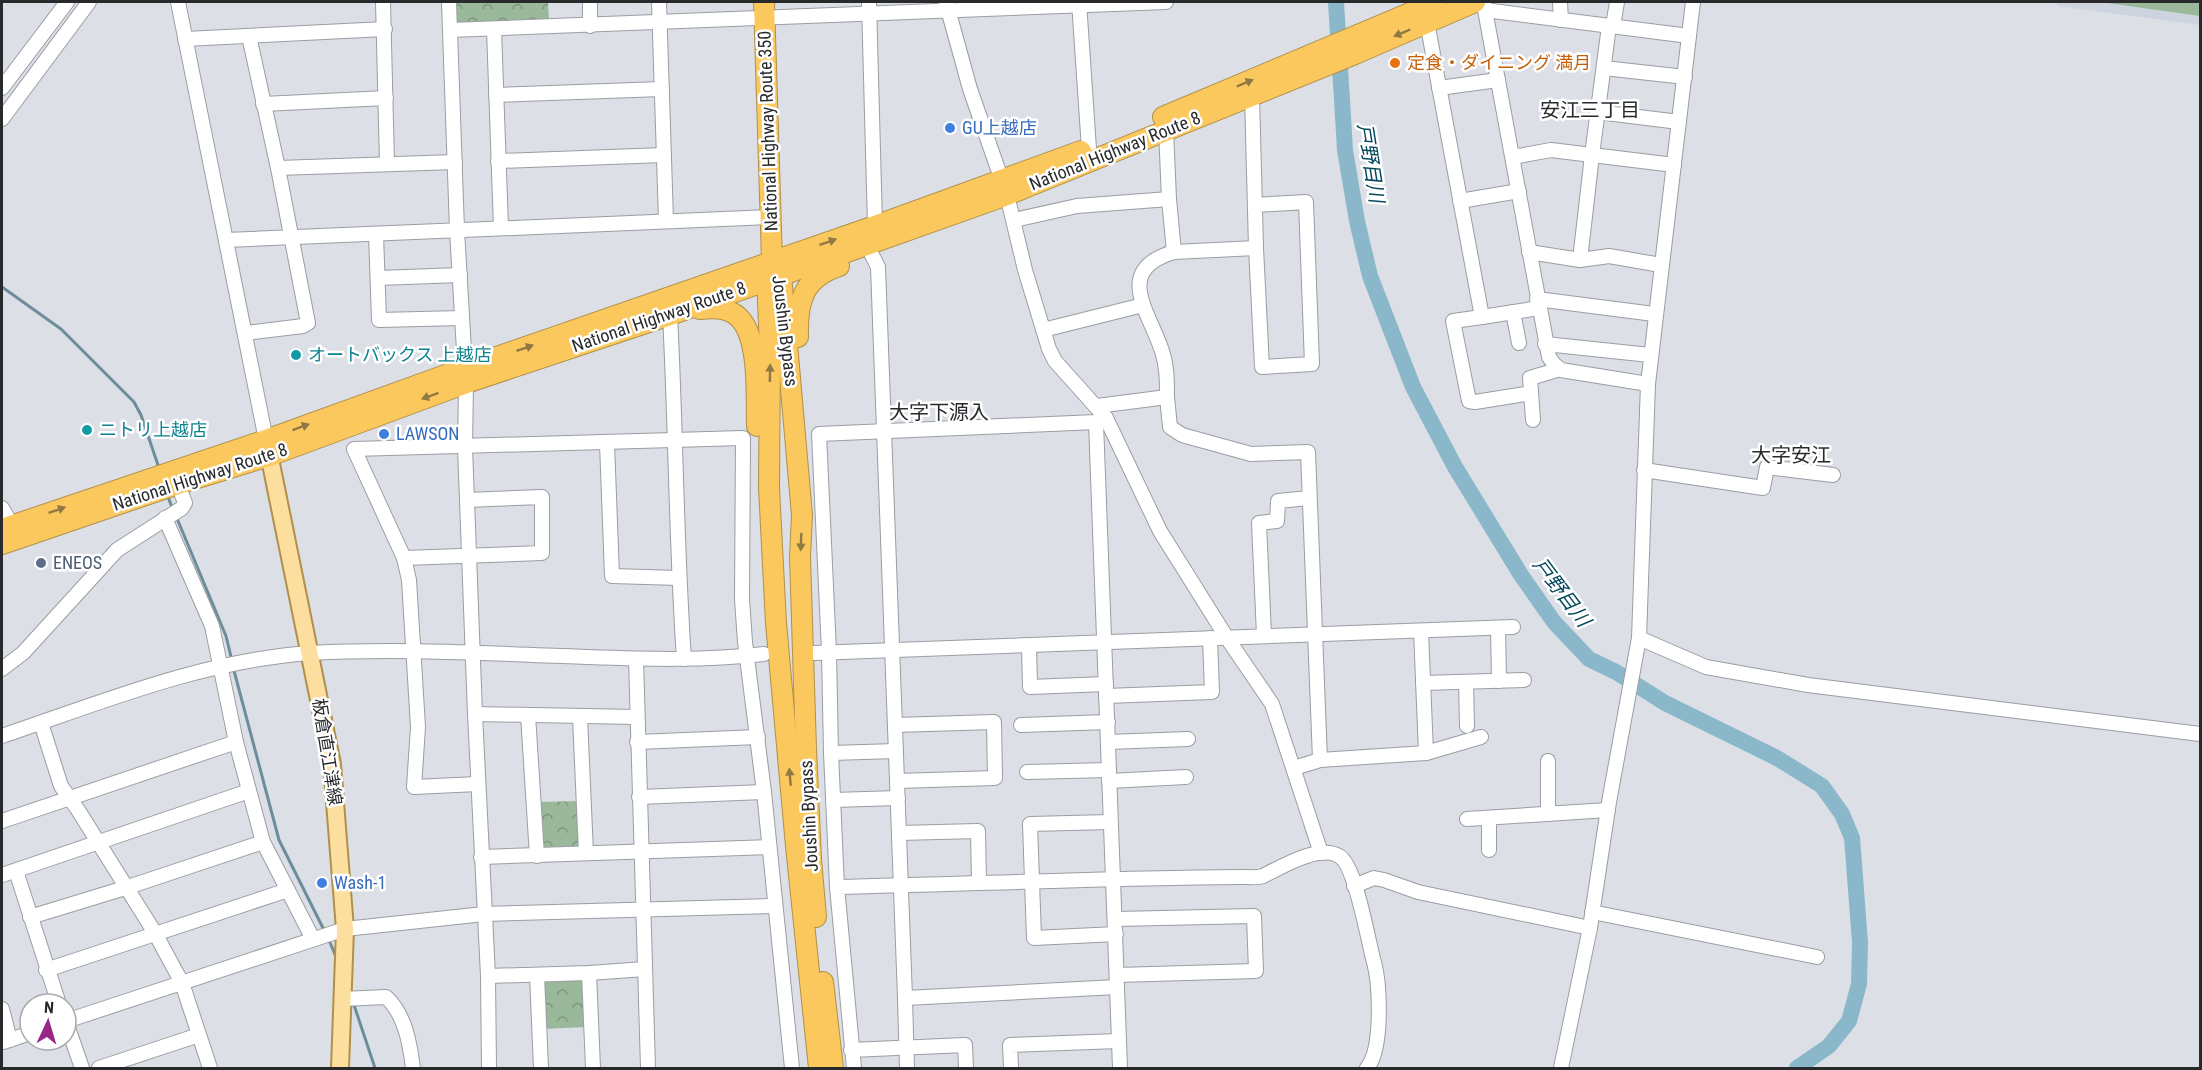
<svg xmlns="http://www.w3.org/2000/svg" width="2202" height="1070" viewBox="0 0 2202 1070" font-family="'Roboto Condensed','Noto Sans JP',sans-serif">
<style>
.built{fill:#cdd4e0}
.grass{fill:#9ab89a}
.park{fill:url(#park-crowns)}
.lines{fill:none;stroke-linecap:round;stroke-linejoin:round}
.stream{stroke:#6c8d9a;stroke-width:3}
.river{stroke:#8ab8ca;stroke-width:16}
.minor-casing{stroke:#9a9da3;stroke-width:16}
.major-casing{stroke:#b0904c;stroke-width:20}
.highway-casing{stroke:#b0904c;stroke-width:22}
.minor{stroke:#fff;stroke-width:14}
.major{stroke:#fcde9e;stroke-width:16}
.highway{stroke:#fac85d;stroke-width:20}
.oneway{fill:#907844}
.food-dot{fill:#e8710a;stroke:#fff;stroke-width:2}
.shop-dot{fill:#3f7fe0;stroke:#fff;stroke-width:2}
.culture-dot{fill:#0f9aa8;stroke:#fff;stroke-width:2}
.service-dot{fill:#5c6f8a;stroke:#fff;stroke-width:2}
.labels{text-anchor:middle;stroke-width:5;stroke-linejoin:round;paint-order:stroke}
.food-label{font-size:18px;fill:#c56008;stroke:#fff;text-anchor:start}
.shop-label{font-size:18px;fill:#366cbe;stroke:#fff;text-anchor:start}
.street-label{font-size:18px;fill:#27292b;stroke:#fff}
.culture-label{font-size:18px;fill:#0d838f;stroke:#fff;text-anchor:start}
.service-label{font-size:18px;fill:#4e5e75;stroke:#fff;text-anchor:start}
.neighbourhood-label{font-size:20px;fill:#27292b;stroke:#fff}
.water-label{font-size:20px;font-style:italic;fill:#02475a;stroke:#fff}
</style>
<defs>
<pattern id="park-crowns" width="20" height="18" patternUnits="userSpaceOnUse" patternTransform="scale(1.5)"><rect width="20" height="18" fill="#9ab89a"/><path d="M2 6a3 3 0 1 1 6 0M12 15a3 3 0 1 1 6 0" fill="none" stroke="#7e967e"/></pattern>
</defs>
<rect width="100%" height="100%" fill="#dce0e6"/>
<!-- built -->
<polygon class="built" points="2057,2 2200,2 2200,25 2057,6"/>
<!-- grass -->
<polygon class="grass" points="2100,2 2200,2 2200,16"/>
<!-- park -->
<g class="park">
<polygon points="454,2 548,2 549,20 455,24"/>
<polygon points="580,801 581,846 578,849 541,851 537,802"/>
<polygon points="581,978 584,981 587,1027 544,1029 542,983 545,979"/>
</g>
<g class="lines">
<!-- stream -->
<g class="stream">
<polyline points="2,287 61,329 134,402 141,415 159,468"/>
<polyline points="167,494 173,510"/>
<polyline points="176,516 226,636 232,661"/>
<polyline points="233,667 279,840 325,932"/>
<polyline points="328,938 337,959"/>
<polyline points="353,1002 375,1068"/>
</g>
<!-- river -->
<polyline class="river" points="1336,2 1345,150 1357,221 1370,276 1413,387 1455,467 1521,575 1554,622 1589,659 1616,672 1665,703 1777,758 1822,786 1842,814 1852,838 1860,942 1859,984 1849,1021 1829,1046 1797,1068"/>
<defs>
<g id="minor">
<polyline points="178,2 266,440"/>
<polyline points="383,2 387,164"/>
<polyline points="449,2 457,230 465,368"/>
<polyline points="590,2 590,26"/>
<polyline points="659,2 666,221"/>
<polyline points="869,2 875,226"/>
<polyline points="946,2 970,89 1007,195 1025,270 1049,349 1055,361 1106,418 1160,531 1227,638 1272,704 1321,853"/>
<polyline points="1079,2 1089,149"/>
<polyline points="1484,2 1485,10 1689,36"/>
<polyline points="1560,2 1561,20"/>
<polyline points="1485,10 1549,357 1554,364 1561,370 1648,384"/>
<polyline points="1427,22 1482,317 1539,308"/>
<polyline points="1613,26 1617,2"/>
<polyline points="494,29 501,228"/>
<polyline points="450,30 1166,2"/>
<polyline points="185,39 385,29"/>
<polyline points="1604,68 1685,77"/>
<polyline points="2,88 67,2"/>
<polyline points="1439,88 1498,80"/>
<polyline points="496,95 662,89"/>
<polyline points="1252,95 1256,248 1262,367 1312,364 1306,202 1255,205"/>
<polyline points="263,104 386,98"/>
<polyline points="1598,112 1679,122"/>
<polyline points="2,119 89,2"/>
<polyline points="1166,130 1169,199 1174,252 1256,248"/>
<polyline points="1513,157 1551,150 1592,155 1609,26"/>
<polyline points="498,161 664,155"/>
<polyline points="278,168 455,162"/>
<polyline points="1460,201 1519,191"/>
<polyline points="1014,220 1077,206 1169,199"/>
<polyline points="376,234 379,320 462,318"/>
<polyline points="227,240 772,217"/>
<polyline points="867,245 878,267 905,998 1117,987"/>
<polyline points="1529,252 1580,260 1592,155 1674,165"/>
<polyline points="1580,260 1609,256 1661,265"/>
<polyline points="378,278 460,275"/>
<polyline points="1537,299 1654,314"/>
<polyline points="1513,312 1519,343"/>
<path d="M 670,315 C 676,430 676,544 684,659"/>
<polyline points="1482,317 1453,321 1469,401 1475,402 1531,393"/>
<polyline points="1043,330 1143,305"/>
<polyline points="246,333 303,326 308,323 278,168 249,36"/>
<polyline points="1545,344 1650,355"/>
<polyline points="466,383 465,447 475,714 488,976 489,1068"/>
<path d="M 1167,397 C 1167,381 1167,366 1162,351 C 1150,313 1112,270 1174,252"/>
<polyline points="1097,406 1167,397 1170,427 1182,435 1251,454 1308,452 1320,760 1294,768"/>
<polyline points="1533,420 1530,378 1560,369"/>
<polyline points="1096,422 1120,1068"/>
<polyline points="607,443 612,576 679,578"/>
<polyline points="1644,470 1763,488 1767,467 1833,475"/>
<polyline points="2,508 12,525"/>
<polyline points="165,518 212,626 236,742 263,842 313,939"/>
<polyline points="404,558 542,553 542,497 467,500"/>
<polyline points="1498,628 1499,681"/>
<polyline points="1421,631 1426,753"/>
<polyline points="1264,635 1259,523 1277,521 1278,501 1309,498"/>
<polyline points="1639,638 1706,667 1808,685 2200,734"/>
<polyline points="1029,645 1030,687 1106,684"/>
<polyline points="814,653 1513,627"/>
<polyline points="636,659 648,1068"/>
<polyline points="2,669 23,653 117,550 182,508 185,503 178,484"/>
<polyline points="1466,682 1467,726"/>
<polyline points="1423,683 1524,680"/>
<polyline points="1106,696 1212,692 1210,638"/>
<polyline points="475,714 636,717"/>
<polyline points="528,715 537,856"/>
<polyline points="580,717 586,853"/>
<polyline points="41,723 61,786 78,810 155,933 182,983 210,1068"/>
<polyline points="895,725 994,722 995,778 897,781"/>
<polyline points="1021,725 1108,722"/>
<path d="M 2,736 C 102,702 204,660 311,653 C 403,648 495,654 587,657 C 646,659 705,661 764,654"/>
<polyline points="637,742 758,737"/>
<polyline points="1108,742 1188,739"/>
<polyline points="831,753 896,751"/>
<polyline points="1320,760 1426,753 1481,737"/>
<polyline points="1548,761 1548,814"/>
<polyline points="1027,772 1109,770"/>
<polyline points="1109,781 1186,777"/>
<polyline points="478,784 414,787 418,727 409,580 404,558 354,449 743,438 742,599 745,642 764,792 792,1068"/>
<polyline points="639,797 764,792"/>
<polyline points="833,800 898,798"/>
<polyline points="1467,819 1608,810"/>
<polyline points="2,821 236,742"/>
<polyline points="1110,822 1030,824 1034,938 1116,934"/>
<polyline points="899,833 978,831 979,883"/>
<polyline points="1489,850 1489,818"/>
<polyline points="481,857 769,847"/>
<polyline points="16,871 59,1004"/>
<polyline points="2,875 249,791"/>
<polyline points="1354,886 1374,878 1384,880 1418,892 1590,928"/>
<polyline points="837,887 831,753 829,652 819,434 1096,422 1106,418"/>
<polyline points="1592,912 1817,957"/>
<polyline points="30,917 125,888 263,842"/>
<polyline points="1116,919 1254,916 1256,971 1117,975"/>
<polyline points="46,970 288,890"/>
<polyline points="589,973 593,1068"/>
<polyline points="537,975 541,1068"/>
<polyline points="488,976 589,973 645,969"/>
<polyline points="905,998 907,1068"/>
<path d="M 342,999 L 386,997 C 405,1014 410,1044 413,1068"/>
<polyline points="2,1009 10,1040"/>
<polyline points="66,1021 345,929 484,914 775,906"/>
<polyline points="66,1022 82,1068"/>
<polyline points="4,1042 30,1033"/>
<polyline points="851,1050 965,1045 966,1068"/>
<polyline points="99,1068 199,1035"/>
<path d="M 854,1068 L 837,887 C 971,884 1106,878 1240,877 C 1247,877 1257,878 1263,876 C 1281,867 1319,844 1339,856 C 1356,865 1368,942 1374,962 C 1380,985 1383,1049 1367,1068"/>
<polyline points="1011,1068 1010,1045 1119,1041"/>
<polyline points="1561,1068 1590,928 1609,802 1639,638 1648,384 1693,2"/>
</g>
<polyline id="major" points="267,444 332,764 345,929 340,1068"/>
<g id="highway">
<polyline points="764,2 772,261 767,279 770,347 769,488 776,623 796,846 819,1068"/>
<polyline points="1163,117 1436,2"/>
<polyline points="775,265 781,275 802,515 800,557 806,749 811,859 816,917"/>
<path d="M 700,309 C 712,308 725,307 736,315 C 761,334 756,397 757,426"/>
<path d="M 798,337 C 797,301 803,278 839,266"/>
<polyline points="2,529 266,440 465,368 875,226 1081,151"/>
<polyline points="2,544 178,484 269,456 469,382 670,315 1007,195 1355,54 1475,2"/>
<polyline points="823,982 833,1068"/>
</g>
</defs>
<!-- minor casing -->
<use href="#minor" class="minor-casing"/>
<!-- major casing -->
<use href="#major" class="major-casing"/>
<!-- highway casing -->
<use href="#highway" class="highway-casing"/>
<!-- minor -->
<use href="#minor" class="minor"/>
<!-- major -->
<use href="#major" class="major"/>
<!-- highway -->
<use href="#highway" class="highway"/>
</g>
<!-- one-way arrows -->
<defs><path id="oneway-solid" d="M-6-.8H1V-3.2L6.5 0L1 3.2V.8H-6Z" transform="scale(1.5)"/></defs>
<g class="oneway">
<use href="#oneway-solid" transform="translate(1402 33) rotate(157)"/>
<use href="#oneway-solid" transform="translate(1245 83) rotate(-23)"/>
<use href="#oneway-solid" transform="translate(828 242) rotate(-19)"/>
<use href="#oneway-solid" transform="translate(525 348) rotate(-19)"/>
<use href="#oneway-solid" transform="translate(770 373) rotate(-89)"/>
<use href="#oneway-solid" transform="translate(430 396) rotate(160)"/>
<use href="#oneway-solid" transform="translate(301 427) rotate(-20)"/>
<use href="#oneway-solid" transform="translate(57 510) rotate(-19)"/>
<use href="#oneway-solid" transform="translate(801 542) rotate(92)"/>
<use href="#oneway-solid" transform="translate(790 777) rotate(-95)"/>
</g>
<!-- markers -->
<circle class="food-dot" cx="1395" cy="63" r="6"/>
<g class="shop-dot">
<circle cx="950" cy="128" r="6"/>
<circle cx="384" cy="434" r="6"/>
<circle cx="322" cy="883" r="6"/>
</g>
<g class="culture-dot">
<circle cx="296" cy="355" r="6"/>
<circle cx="87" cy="430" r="6"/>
</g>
<circle class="service-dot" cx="41" cy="563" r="6"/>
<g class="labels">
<!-- food labels -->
<g class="food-label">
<text x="1407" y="69">定食・ダイニング 満月</text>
</g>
<!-- shop labels -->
<g class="shop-label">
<text x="962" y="134">GU上越店</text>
<text x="396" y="440">LAWSON</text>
<text x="334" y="889">Wash-1</text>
</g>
<!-- street labels -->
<g class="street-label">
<text transform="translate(768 131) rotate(-92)" y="6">National Highway Route 350</text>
<text transform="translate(1115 151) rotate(-22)" y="6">National Highway Route 8</text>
<text transform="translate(659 317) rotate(-19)" y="6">National Highway Route 8</text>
<text transform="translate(785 331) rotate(83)" y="6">Joushin Bypass</text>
<text transform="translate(200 477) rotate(-18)" y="6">National Highway Route 8</text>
<text transform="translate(327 752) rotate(81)" y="6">板倉直江津線</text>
<text transform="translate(809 816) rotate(-93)" y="6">Joushin Bypass</text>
</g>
<!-- culture labels -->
<g class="culture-label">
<text x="308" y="361">オートバックス 上越店</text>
<text x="99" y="436">ニトリ上越店</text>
</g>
<!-- service labels -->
<g class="service-label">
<text x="53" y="569">ENEOS</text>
</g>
<!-- neighbourhood labels -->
<g class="neighbourhood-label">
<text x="1590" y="117">安江三丁目</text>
<text x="939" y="419">大字下源入</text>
<text x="1791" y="462">大字安江</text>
</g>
<!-- water labels -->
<g class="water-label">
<text transform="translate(1371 163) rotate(81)" y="7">戸野目川</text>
<text transform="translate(1562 592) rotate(53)" y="7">戸野目川</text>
</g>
</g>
<!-- border -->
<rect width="2202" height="1070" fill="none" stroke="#27292b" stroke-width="6"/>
<!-- north arrow -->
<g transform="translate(48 1022) rotate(4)"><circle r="28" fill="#ffffff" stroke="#a9a9aa" stroke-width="1.5"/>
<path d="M0-4.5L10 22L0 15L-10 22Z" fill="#982684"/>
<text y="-9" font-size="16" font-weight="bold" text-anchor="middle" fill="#27292b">N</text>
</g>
</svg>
